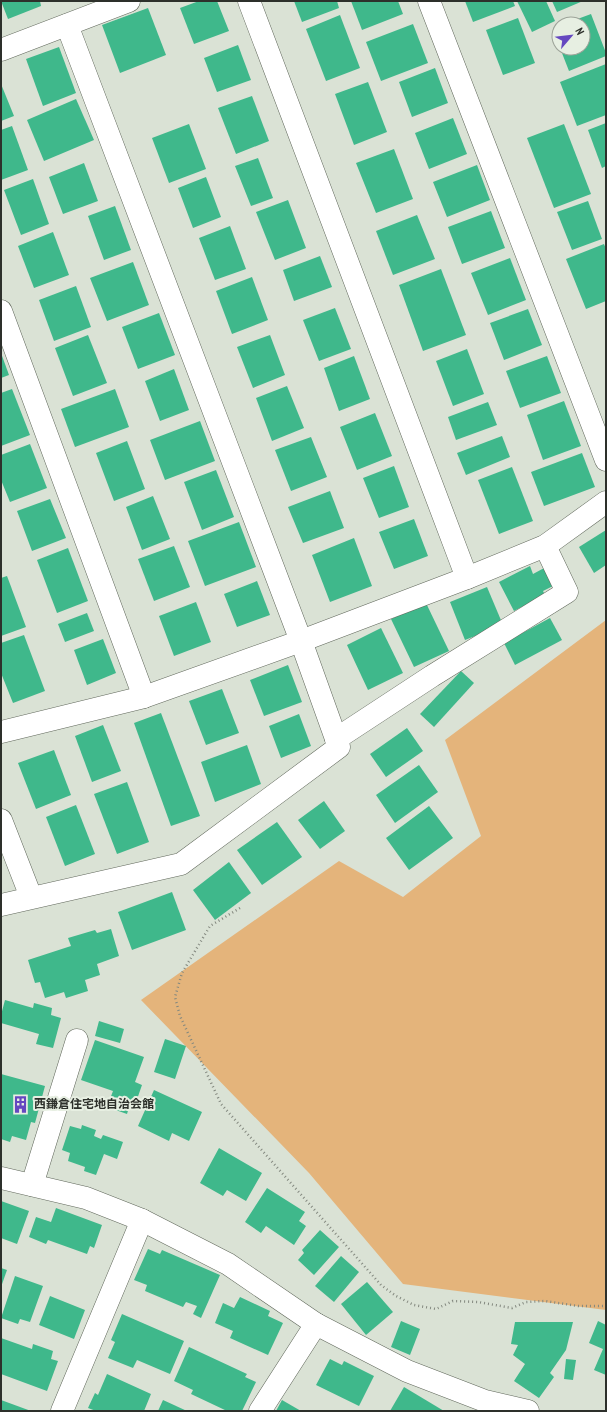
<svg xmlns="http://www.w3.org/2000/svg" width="607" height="1412" viewBox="0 0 607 1412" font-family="'PT Sans Narrow','Noto Sans JP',sans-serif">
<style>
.green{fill:#e4b47b}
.building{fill:#3fb88b}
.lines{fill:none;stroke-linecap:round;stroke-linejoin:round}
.minor-casing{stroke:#61685c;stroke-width:23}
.path{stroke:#83887f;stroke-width:2.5;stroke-dasharray:1 3;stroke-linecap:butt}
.minor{stroke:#fff;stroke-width:22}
.labels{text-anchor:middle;stroke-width:4;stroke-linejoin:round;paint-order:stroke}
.poi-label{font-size:12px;font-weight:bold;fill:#2d302b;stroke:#e7efe2;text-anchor:start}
</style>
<rect width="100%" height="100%" fill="#dae2d5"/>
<!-- green -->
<polygon class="green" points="606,620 606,1310 403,1284 309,1173 141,1000 339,861 403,897 481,836 445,740"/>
<!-- building -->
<g class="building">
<polygon points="1,1 40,1 41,6 8,19"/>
<polygon points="199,1 217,1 229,31 194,44 180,8"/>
<polygon points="294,1 337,1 339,8 302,22"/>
<polygon points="351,1 398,1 403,14 362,30"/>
<polygon points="465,1 513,1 515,6 473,22"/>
<polygon points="517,1 546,1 555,21 532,32"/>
<polygon points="552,1 583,1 557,12"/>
<polygon points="148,8 166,55 120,73 102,25"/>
<polygon points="591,14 606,53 606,56 569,71 560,48 583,48 583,24 564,24"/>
<polygon points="340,15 360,68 326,81 306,29"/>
<polygon points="518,18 535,63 503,75 486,30"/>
<polygon points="413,24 428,63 381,81 366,42"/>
<polygon points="559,26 559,44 553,28"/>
<polygon points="238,45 251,80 217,92 204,58"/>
<polygon points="59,47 76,93 43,106 26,59"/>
<polygon points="606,64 606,115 577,126 560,82"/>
<polygon points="435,68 448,103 412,117 399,82"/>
<polygon points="368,82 387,132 354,145 335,94"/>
<polygon points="1,84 14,116 1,121"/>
<polygon points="252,96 269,141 236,154 218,108"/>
<polygon points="76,99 94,140 44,161 27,120"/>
<polygon points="453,118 467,154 429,169 415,133"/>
<polygon points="606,123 606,166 602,168 588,130"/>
<polygon points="189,124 206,169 169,183 152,138"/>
<polygon points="564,124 591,194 554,208 527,138"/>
<polygon points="12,126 28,170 1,180 1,130"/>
<polygon points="394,149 413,199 376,213 356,163"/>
<polygon points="258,158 273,198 251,206 235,166"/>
<polygon points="84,163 98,201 63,214 49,177"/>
<polygon points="477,165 490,200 447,217 433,182"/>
<polygon points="206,177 221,217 193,228 178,188"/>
<polygon points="33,179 49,224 21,235 4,190"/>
<polygon points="288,200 306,248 275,260 256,212"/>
<polygon points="588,201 602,239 572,250 557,212"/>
<polygon points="115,206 131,250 104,260 88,216"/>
<polygon points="491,211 505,248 462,264 448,227"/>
<polygon points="417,215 435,259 393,275 376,231"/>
<polygon points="230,226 246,269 215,280 199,238"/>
<polygon points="53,232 69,275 34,288 18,246"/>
<polygon points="604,244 606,249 606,301 586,309 566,259"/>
<polygon points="320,256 332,287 294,301 283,270"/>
<polygon points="510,258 526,300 488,315 471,273"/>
<polygon points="133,262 149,305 107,321 90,278"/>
<polygon points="441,269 466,335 423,351 399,285"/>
<polygon points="252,277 268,320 232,334 216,291"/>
<polygon points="76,286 91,327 54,341 39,300"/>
<polygon points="335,308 351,349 319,361 303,320"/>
<polygon points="528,309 542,345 504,360 490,323"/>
<polygon points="159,313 175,355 138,369 122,327"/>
<polygon points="88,335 107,383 73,396 55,348"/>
<polygon points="270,335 285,375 253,388 237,347"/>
<polygon points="467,349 484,394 453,406 436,361"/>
<polygon points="1,353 9,375 1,378"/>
<polygon points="354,356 370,399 339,411 324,368"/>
<polygon points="547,356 561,393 520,408 506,371"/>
<polygon points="174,369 189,410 160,421 145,381"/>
<polygon points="287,386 304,428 272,441 256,398"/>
<polygon points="12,389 30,435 1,446 1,393"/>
<polygon points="115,389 129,427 75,447 61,409"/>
<polygon points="564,401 581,446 543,460 527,415"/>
<polygon points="488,402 497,425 456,440 448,417"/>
<polygon points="375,413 392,456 357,470 340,427"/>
<polygon points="200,421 215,461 165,480 150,440"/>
<polygon points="502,436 510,457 466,475 457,453"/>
<polygon points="311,437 327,477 291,491 275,450"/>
<polygon points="127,441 145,489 114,501 96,453"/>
<polygon points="30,444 47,488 10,502 1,480 1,455"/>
<polygon points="582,453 595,487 544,506 531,472"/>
<polygon points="394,466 409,507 379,518 363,478"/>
<polygon points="512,467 533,521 499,534 478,480"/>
<polygon points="216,470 234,517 202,530 184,482"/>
<polygon points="330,491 344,528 303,543 288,507"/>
<polygon points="153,496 170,539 142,550 126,507"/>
<polygon points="50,499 66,538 32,551 17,511"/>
<polygon points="414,519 428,556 394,569 379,532"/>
<polygon points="239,522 256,567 205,586 188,541"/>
<polygon points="606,530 606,565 594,573 579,547"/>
<polygon points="354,538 372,586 330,602 312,555"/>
<polygon points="174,546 190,587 154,601 138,559"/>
<polygon points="68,548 88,601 57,613 37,560"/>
<polygon points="530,566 533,574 546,567 555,585 543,591 545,595 514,611 499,582"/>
<polygon points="7,576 26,627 1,636 1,578"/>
<polygon points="257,581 270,615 237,627 224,594"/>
<polygon points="487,587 503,625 465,640 450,602"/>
<polygon points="196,602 211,642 174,656 159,616"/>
<polygon points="426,603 449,651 414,667 391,619"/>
<polygon points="87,613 94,631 65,642 58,624"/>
<polygon points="550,618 562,640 515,665 504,643"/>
<polygon points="381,628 403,673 368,690 347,645"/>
<polygon points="24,635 45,691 13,703 1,673 1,643"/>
<polygon points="103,639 116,673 87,685 74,650"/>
<polygon points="288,665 302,702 264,716 250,680"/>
<polygon points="461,671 474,683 434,727 420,714"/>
<polygon points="222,689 239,733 206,745 189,701"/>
<polygon points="161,713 200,816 171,826 134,723"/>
<polygon points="299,714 311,746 281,758 269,726"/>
<polygon points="103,725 121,771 92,782 75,736"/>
<polygon points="407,728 423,751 386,777 370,754"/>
<polygon points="247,745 261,784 215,802 201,762"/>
<polygon points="54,750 71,795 36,809 18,763"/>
<polygon points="419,765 438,792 395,823 376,795"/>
<polygon points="127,782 149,842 117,854 94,794"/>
<polygon points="324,801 345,831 320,849 298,820"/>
<polygon points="76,805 95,854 65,866 46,817"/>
<polygon points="429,806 453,838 409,870 386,838"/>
<polygon points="277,822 302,857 262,885 237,850"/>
<polygon points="229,862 251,893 215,920 193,890"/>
<polygon points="172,892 186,930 132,950 118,912"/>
<polygon points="111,929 119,956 97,964 100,975 85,980 88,991 66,998 64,992 45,998 40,982 35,983 28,960 71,946 68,938 95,930 97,933"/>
<polygon points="5,1000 33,1008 34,1003 52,1008 51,1015 61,1018 53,1048 36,1044 39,1034 1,1023 1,1015"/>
<polygon points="99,1021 124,1029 120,1043 95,1036"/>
<polygon points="165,1039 186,1046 175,1079 154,1072"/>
<polygon points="95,1040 144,1057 135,1082 142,1085 135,1105 130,1104 127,1114 107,1107 113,1091 81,1080"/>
<polygon points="1,1074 45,1086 35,1123 31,1122 26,1140 12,1136 10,1142 1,1139"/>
<polygon points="154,1090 202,1112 189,1141 172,1133 169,1141 138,1126"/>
<polygon points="82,1125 96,1130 94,1136 101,1139 103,1135 123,1142 117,1159 104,1154 96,1175 84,1171 85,1167 68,1161 70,1153 62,1150 70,1126 81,1129"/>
<polygon points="219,1148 262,1173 246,1201 227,1190 223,1196 200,1183"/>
<polygon points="267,1188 305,1212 299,1221 306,1226 294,1245 266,1226 261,1233 245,1222"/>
<polygon points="1,1201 29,1211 17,1244 1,1238"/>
<polygon points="56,1208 102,1225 94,1248 90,1246 87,1254 48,1240 46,1244 29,1237 36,1217 51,1222"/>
<polygon points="320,1230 339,1247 314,1275 298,1260 304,1253 302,1250"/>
<polygon points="148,1249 160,1254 162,1250 220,1275 201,1318 193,1314 197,1306 186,1302 183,1307 145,1291 147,1285 134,1280"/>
<polygon points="341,1256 359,1272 334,1302 315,1286"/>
<polygon points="1,1268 7,1270 1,1287"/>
<polygon points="15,1276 43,1286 30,1322 20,1319 18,1324 1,1318"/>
<polygon points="367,1282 393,1312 366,1335 341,1304"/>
<polygon points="50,1296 85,1310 74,1339 39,1325"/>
<polygon points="240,1297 270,1311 268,1316 283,1323 268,1355 230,1338 233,1331 215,1323 223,1303 234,1308"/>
<polygon points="122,1314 184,1341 170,1374 137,1360 133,1368 108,1358 115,1342 111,1340"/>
<polygon points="401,1321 420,1329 410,1355 391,1347"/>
<polygon points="598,1321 606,1325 606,1375 594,1370 603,1349 589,1343"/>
<polygon points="515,1322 573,1322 566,1350 550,1373 554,1377 539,1398 514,1381 525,1364 513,1355 518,1345 511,1344"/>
<polygon points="1,1338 32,1349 33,1344 53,1351 51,1359 58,1361 47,1391 1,1374"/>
<polygon points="189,1347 247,1374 245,1377 256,1382 242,1411 227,1411 191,1394 193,1390 174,1381"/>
<polygon points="330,1359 342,1365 344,1361 374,1376 359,1406 316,1385"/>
<polygon points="566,1359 576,1360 573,1380 564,1379"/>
<polygon points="107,1374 151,1394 144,1411 96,1411 88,1408 95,1393 98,1395"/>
<polygon points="404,1387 444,1411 390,1411"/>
<polygon points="1,1400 31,1411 1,1411"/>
<polygon points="163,1400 187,1411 158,1411"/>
<polygon points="282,1400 301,1411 276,1411"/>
</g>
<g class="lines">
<defs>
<g id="minor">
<polyline points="249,1 467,578"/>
<polyline points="429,1 606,460"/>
<polyline points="1,50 129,1"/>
<polyline points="1,311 144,697"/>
<polyline points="1,732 144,697 301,641 467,578 545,546 606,502"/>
<polyline points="336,739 432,676 567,592 545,546"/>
<polyline points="1,820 31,897"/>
<polyline points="1,905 181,864 339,747 301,641 67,25"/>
<polyline points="1,1178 86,1198 142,1220 228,1264 316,1324 407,1371 485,1401 528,1411"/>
<polyline points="32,1185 77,1040"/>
<polyline points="62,1411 142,1220"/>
<polyline points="260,1411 316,1324"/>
</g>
</defs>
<!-- minor casing -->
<use href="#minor" class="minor-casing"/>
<!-- path -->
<polyline class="path" points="240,908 210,926 182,973 175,997 180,1016 221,1104 381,1285 396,1296 414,1305 436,1309 453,1301 478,1302 512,1308 526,1302 545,1301 578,1306 606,1306"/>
<!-- minor -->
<use href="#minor" class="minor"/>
</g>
<!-- icons -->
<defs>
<symbol id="building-bare" viewBox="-9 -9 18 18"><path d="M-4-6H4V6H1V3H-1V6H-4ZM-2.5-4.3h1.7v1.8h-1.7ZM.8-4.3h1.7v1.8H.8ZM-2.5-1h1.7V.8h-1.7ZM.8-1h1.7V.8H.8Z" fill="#6548c0" stroke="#e7efe2" stroke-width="2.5" paint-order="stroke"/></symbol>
</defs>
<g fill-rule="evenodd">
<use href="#building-bare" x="8" y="1092" width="25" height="25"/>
</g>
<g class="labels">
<!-- poi labels -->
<g class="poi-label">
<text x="34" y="1108">西鎌倉住宅地自治会館</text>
</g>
</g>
<!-- border -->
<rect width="607" height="1412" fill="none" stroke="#2d302b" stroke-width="4"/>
<!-- north arrow -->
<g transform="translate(571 36) rotate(62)"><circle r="19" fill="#e7efe2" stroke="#9da399"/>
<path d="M0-3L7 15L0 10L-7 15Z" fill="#6548c0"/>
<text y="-6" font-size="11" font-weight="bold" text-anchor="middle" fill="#2d302b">N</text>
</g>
</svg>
